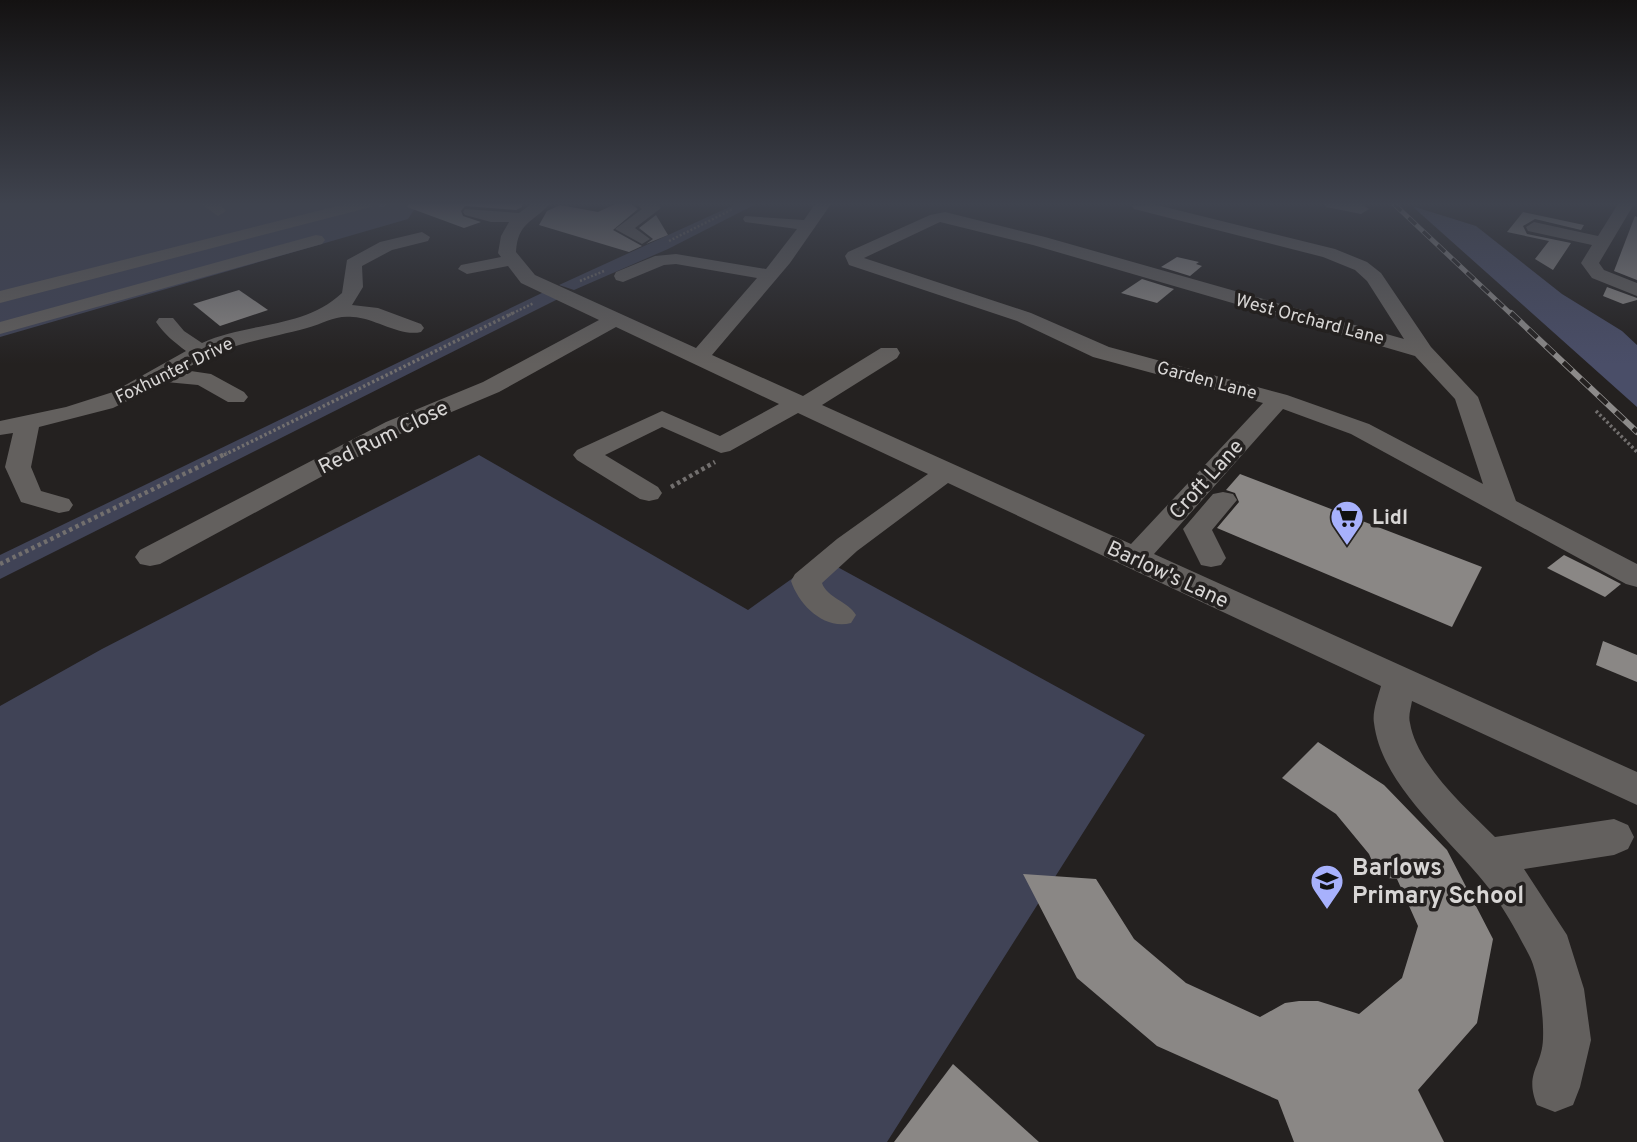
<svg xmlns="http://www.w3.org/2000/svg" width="1637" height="1142" viewBox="0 0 1637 1142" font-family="Overpass,sans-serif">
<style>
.green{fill:#404356}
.forest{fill:#4a4e68}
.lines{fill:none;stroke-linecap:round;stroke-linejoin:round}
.stream{stroke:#6a6f8b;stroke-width:4.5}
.building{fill:#8a8785}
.path-far2{stroke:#726f6e;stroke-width:2.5;stroke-dasharray:2 2;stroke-linecap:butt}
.path-far1{stroke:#726f6e;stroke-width:3.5;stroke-dasharray:2.5 2.5;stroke-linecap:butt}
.path{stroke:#726f6e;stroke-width:4.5;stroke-dasharray:3.5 3.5;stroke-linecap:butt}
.minor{fill:#63605e;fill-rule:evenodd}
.rail-far1-casing{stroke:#8d8b8a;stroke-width:5}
.rail-casing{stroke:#8d8b8a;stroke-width:6}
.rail-far1{stroke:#242120;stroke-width:3.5;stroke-dasharray:10;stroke-linecap:butt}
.rail{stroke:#242120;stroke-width:4.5;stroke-dasharray:12;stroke-linecap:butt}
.labels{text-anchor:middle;stroke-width:7;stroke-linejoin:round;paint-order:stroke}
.far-street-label{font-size:18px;fill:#d8d6d5;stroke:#242120}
.street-label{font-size:21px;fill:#d8d6d5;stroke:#242120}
.poi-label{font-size:21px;font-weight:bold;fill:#d8d6d5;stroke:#242120;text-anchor:start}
.near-poi-label{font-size:24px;font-weight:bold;fill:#d8d6d5;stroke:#242120;text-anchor:start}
</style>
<rect width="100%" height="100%" fill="#242120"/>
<!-- green -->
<g class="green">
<polygon points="0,204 426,204 416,207 408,219 0,337"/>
<polygon points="736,204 756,204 668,249 574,290 559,285"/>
<polygon points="546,291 560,298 0,579 0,555"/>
<polygon points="479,455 748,610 821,558 1145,735 887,1142 0,1142 0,706 102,649"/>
</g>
<!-- forest -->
<polygon class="forest" points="1412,206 1476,226 1562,294 1622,331 1637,345 1637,407"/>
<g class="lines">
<!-- stream -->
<polyline class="stream" points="381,205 384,204"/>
</g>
<!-- building -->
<g class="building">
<polygon points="408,204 522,204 522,207 516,210 465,206 461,211 463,216 481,222 464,228 407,207"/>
<polygon points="615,204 631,204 638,209 613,230 642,246 629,252 539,225 547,211 560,205 598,212"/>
<polygon points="1523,212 1584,225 1581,230 1535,219 1523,226 1527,234 1571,243 1553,270 1535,259 1549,241 1507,232"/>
<polygon points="656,215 668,235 646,244 653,239 639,228"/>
<polygon points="1635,216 1637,217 1637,280 1614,271"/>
<polygon points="1177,257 1199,262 1196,264 1202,266 1190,276 1161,267"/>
<polygon points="1142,279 1174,289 1157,303 1121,293"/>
<polygon points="1607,287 1637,298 1637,300 1623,304 1603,296"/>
<polygon points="239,290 268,310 220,326 193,304"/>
<polygon points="1240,474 1482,567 1452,627 1217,528 1239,502 1235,493 1226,490"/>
<polygon points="1564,555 1598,572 1621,584 1605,597 1547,568"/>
<polygon points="1603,641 1637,655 1637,682 1596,665"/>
<polygon points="1318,742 1384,785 1447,850 1493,939 1477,1023 1418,1090 1444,1142 1294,1142 1278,1100 1157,1046 1077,978 1023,874 1096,879 1134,939 1186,983 1260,1017 1285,1003 1299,1001 1318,1001 1359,1014 1402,978 1418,926 1397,879 1379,877 1369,854 1336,814 1282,778"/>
<polygon points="953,1064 1039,1142 894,1142"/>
</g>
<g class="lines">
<!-- path-far2 -->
<g class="path-far2">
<polyline points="669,241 733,209"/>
<polyline points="580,281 604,271"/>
<polyline points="509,315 534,303"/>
</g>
<!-- path-far1 -->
<g class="path-far1">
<polyline points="1596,411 1637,452"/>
<polyline points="224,455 513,313"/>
</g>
<!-- path -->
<g class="path">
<polyline points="671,487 715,462"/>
<polyline points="0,564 227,453"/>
</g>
<!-- minor -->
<g class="minor">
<polygon points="201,204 219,204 226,211 218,216"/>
<polygon points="345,204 373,204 371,207 0,303 0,291"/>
<path d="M 531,204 L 550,204 C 532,223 518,222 516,252 L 535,275 L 696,348 L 757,278 L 676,264 L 664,265 L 623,282 L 616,280 L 614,276 L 616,272 L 655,256 L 676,254 L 766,269 L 797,229 L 745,222 L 743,219 L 745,216 L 804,220 L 815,204 L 831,204 L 790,263 L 712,355 L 803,396 L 881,348 L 897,348 L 900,353 L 897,358 L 822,405 L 1131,544 L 1263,403 L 1093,357 L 1017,321 L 849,265 L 845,256 L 848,252 L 930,215 L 945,212 L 1045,237 L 1404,339 L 1367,281 L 1355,270 L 1323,257 L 1134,209 L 1132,206 L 1153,204 L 1335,249 L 1367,262 L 1381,273 L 1431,347 L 1478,397 L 1516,501 L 1637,564 L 1637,587 L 1626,584 L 1351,434 L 1283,409 L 1154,554 L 1637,772 L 1637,805 L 1412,701 C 1411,708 1408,716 1410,723 C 1417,765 1466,808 1495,837 L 1614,819 L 1628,825 L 1634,837 L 1628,849 L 1614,855 L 1524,869 L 1567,935 L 1584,989 L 1591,1040 L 1580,1087 L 1573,1105 L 1555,1112 L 1537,1105 C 1524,1073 1542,1067 1543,1039 C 1544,1017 1539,974 1529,955 C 1518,934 1505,910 1491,891 C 1454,841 1382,788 1374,723 C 1372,712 1378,697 1381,686 L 948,483 L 857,551 L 822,583 C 827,598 848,601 856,615 L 851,623 C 824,630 799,605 791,581 L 795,574 L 837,539 L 928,474 L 798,413 L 730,451 L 721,453 L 662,427 L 605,455 L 658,487 L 662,493 L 658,499 L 649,501 L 640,499 L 577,460 L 573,455 L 577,450 L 662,411 L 720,436 L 779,404 L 616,327 L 499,392 L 404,432 L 160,564 L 150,566 L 140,564 L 135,557 L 140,550 L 386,422 L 483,382 L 599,320 L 521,283 L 508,266 L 467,274 L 458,269 L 461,265 L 501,257 L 498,253 L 501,236 L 509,222 L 491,222 L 465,215 L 463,212 L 465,209 L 519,213 ZM 940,222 L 1033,245 L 1415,356 L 1455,399 L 1483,484 L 1369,424 L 1287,395 L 1109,347 L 1031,313 L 864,258 Z"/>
<polygon points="636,204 658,204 661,208 635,228 650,239 642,244 615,229 642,209"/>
<polygon points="1324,204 1362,204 1369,209 1361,214 1326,207"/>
<polygon points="1618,204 1634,204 1599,263 1604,270 1637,283 1637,296 1592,278 1581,263 1592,245 1528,231 1526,227 1534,222 1598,236"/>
<path d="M 422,232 L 430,237 L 428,241 L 392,250 L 362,266 L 363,287 L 352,305 L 378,308 L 421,324 L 424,328 L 421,332 C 400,337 375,318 353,317 C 334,315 325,323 307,328 C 259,341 227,343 184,370 L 211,374 L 244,392 L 248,397 L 244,402 L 228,402 L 198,385 L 166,382 L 113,408 L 39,427 L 31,467 L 41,491 L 69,499 L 73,505 L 69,511 L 59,513 L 21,502 L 5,467 L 13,433 L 0,435 L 0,421 L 66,407 L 113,392 L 186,351 C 174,342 164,334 156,322 L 159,318 L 173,318 L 184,331 L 202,343 C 247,322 304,329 342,293 L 347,260 L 380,242 Z"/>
<polygon points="316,235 322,236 325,240 322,244 0,334 0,322"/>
<polygon points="1223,492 1233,494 1237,500 1212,530 1226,558 1221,565 1211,567 1201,565 1183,529 1213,494"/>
</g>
<defs>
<polyline id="rail-far1" points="1394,204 1512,315"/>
<polyline id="rail" points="1511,313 1637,432"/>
</defs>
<!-- rail-far1 casing -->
<use href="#rail-far1" class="rail-far1-casing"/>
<!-- rail casing -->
<use href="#rail" class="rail-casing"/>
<!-- rail-far1 -->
<use href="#rail-far1" class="rail-far1"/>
<!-- rail -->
<use href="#rail" class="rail"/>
</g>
<!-- sky -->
<linearGradient id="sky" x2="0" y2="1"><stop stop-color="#141212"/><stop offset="0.56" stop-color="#3f434e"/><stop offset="1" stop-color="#3f434e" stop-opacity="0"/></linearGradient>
<rect width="1637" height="364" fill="url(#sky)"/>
<!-- icons -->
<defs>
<symbol id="supermarket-pin" viewBox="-11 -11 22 30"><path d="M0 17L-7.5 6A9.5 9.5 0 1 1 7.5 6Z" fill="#a7b1fc" stroke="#242120"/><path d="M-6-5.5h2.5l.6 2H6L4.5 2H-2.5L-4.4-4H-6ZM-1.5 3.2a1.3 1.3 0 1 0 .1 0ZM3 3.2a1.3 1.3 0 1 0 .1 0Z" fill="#111"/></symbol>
<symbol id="school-pin" viewBox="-11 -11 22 30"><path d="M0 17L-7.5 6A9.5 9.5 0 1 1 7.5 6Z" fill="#a7b1fc" stroke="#242120"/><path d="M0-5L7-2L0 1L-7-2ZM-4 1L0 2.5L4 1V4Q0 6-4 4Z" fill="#111"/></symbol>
</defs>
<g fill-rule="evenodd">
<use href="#supermarket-pin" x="1328" y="498" width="38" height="52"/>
<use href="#school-pin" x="1308" y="862" width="38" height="52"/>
</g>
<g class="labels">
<!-- far-street labels -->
<g class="far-street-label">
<text transform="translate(1310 319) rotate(15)" y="6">West Orchard Lane</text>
<text transform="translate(174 370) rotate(-26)" y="6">Foxhunter Drive</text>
<text transform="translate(1207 380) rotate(15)" y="6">Garden Lane</text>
</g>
<!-- street labels -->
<g class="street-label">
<text transform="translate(383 437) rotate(-26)" y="7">Red Rum Close</text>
<text transform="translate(1206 479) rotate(-48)" y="7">Croft Lane</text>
<text transform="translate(1168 574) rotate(25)" y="7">Barlow's Lane</text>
</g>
<!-- poi labels -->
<g class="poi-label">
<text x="1372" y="524">Lidl</text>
</g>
<!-- near-poi labels -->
<g class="near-poi-label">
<text x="1352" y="875">Barlows<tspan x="1352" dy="28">Primary School</tspan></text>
</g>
</g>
</svg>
